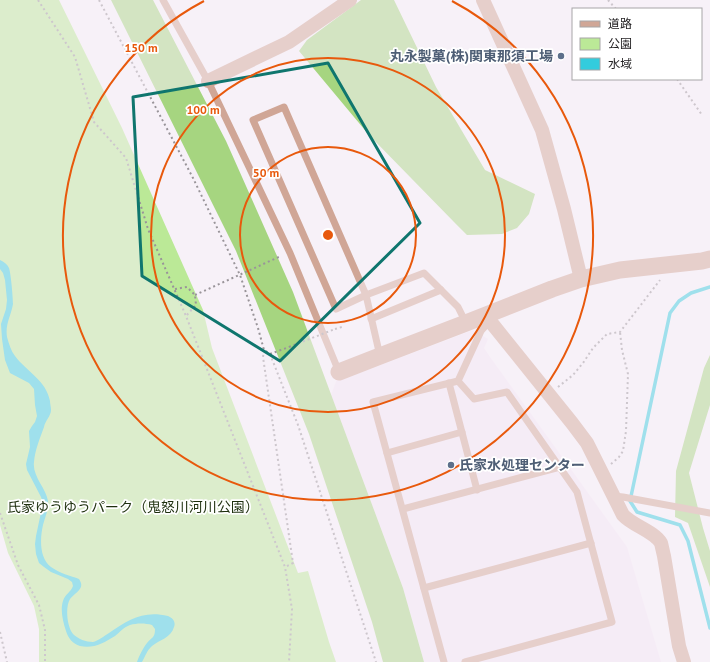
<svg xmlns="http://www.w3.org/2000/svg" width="710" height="662" viewBox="0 0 710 662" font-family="'PT Sans','Noto Sans JP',sans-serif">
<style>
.built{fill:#f2e6f4}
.green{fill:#bbe997}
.forest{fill:#a6d580}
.water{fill:#3cd}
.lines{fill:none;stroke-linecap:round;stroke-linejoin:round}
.stream{stroke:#3cd;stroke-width:3.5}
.path{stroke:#999499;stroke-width:2;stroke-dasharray:2 3;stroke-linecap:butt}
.service{stroke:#d0a696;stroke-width:7}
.minor{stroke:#d0a696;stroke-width:14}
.tertiary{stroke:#d0a696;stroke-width:17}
.path-bridge{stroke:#999499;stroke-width:2;stroke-dasharray:2 3;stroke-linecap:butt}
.marked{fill:none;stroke:#0f766e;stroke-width:3;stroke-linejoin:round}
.ring{fill:none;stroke:#e8590c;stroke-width:2}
.service-dot{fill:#5c6f8a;stroke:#fff;stroke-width:1.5}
.labels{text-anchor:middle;stroke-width:3.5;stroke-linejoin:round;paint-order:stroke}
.service-label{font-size:14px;font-weight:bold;fill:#4e5e75;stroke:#fff;text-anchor:end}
.park-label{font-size:14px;fill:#1e300e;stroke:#fff}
.centre{fill:#e8590c;stroke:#fff;stroke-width:2}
.ring-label{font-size:12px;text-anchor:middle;font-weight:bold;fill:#e8590c;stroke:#fff;stroke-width:3.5;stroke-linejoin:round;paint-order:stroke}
</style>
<rect width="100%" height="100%" fill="#f7f1f8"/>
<!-- built -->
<polygon class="built" points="473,330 488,339 484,348 490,357 627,547 661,662 424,662 403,588 331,395 337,379 344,379"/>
<!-- green -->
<polygon class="green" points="0,0 59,0 122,128 203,310 212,348 298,573 308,571 329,642 336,662 39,662 39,629 34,606 8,553 0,525"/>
<!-- forest -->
<g class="forest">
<polygon points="111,0 153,0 226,141 293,292 403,588 424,662 383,662 372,622 309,434 236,251"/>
<polygon points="361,0 394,0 436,87 485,170 535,194 529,214 517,228 502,234 467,235 454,222 369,135 299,51 307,40"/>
<polygon points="710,355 710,405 689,473 703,528 710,551 710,587 688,523 675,517 676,471 704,368"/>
</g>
<!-- water -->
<path class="water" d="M 0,260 C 4,262 7,264 9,268 C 11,274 13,298 13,304 C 11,316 5,324 7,337 C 9,344 11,351 15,356 C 27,372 46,380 50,401 C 50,404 51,407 51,410 C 51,416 45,421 44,427 C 40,438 35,450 34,462 C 32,476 46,488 48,501 C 49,509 45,517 43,525 C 40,538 39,558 51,567 C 59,573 71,576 79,579 C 86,589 75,592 70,599 C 65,607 67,627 73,634 C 78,639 86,642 93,642 C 98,641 104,636 109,633 C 128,620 143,610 168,616 C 173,618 176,622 174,627 C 171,638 159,640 152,646 C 147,650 145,657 142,662 L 137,662 C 139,656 143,648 147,643 C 152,637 155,638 155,629 L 152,625 C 145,623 137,623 130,625 C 124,627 120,632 115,636 C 104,643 93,649 80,646 C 73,644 68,638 66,631 C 63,622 60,610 63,601 C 65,594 71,592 73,586 L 72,582 L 68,579 L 51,572 L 44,567 L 39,563 L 36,554 L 35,544 L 36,536 L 43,503 L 41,497 L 27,470 L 26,464 L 30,447 L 29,431 L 32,426 L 35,422 L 37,416 L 35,405 L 34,389 L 29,383 L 10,373 L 5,360 L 2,339 L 1,324 L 6,309 L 7,300 L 5,280 L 3,273 L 0,269 Z"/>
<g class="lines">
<!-- stream -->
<polyline class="stream" points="710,287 691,293 679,301 670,313 630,501 637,512 680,525 688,541 710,628"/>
<!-- path -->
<g class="path">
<polyline points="38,0 75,57 94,122 126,158 148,229 186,316 285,567 292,609 289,662"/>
<polyline points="99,0 193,178 240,275 258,328 264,350 270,354 298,425 376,662"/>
<polyline points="608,0 616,9"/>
<polyline points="677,79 702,115"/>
<polyline points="175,289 187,287 195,295 196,305 186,316"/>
<polyline points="195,295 281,256"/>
<polyline points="335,329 342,327"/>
<polyline points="264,350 263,357 293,563 285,567"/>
<polyline points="270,354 289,347"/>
<polyline points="558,387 573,375 583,363 593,348 607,334 620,332 660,280"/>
<polyline points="611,464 619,457 623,451 626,431 628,374 622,350 620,332"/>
<polyline points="0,513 18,565 39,605 45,630 45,662"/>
<polyline points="0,632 7,662"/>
</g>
<!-- service -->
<g class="service">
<polyline points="163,0 208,81 290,253 339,372"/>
<polyline points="371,319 441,290"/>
<polyline points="380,356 366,295 336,309 253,120 284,107 366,295 424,273 458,307 466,323"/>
<polyline points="458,381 474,399 507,392 577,492 612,622 465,662"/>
<polyline points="449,383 477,490"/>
<polyline points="387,453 462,432"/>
<polyline points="614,496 623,497 710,513"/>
<polyline points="403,509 560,467"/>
<polyline points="424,588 591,543"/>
<polyline points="444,662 373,402 458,381 481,331 490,321"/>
</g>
<!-- minor -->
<g class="minor">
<polyline points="483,0 542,130 564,209 581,279"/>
<polyline points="208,81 289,42 350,0"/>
<path d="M 487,315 L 490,321 L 572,423 L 587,443 L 623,515 C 633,526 654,531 661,543 C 662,547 663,552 664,556 L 679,646 L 684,662"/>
</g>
<!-- tertiary -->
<polyline class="tertiary" points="339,372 380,356 466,323 552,289 581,279 620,270 702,261 710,259"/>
<!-- path-bridge -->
<polyline class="path-bridge" points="289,347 335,329"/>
</g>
<!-- marked area -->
<path d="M0 0H710V662H0ZM 328,63 L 420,223 L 280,361 L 142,276 L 133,97 Z" fill="#f7f1f8" fill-opacity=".55" fill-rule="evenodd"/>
<path class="marked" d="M 328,63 L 420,223 L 280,361 L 142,276 L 133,97 Z"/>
<!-- distance rings -->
<g class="ring">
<circle cx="328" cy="235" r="88"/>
<circle cx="328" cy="235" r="177"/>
<path d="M452 1A265 265 0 1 1 204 1"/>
</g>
<!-- markers -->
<g class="service-dot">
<circle cx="561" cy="56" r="4"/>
<circle cx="451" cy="465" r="4"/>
</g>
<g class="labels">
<!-- service labels -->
<g class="service-label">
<text x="553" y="61">丸永製菓(株)関東那須工場</text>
<text x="459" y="470" text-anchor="start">氏家水処理センター</text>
</g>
<!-- park labels -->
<g class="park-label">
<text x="133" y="512">氏家ゆうゆうパーク（鬼怒川河川公園）</text>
</g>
</g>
<circle cx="328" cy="235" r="6" class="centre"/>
<g class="ring-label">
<text x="141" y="52">150 m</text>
<text x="203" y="114">100 m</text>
<text x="266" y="177">50 m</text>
</g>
<!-- legend -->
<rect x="572" y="8" width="130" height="72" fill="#ffffff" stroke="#a7a6a7"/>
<rect x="580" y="21" width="20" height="6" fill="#d0a696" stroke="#a7a6a7"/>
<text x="608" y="28" font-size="12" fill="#232123">道路</text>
<rect x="580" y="38" width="20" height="12" fill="#bbe997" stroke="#a7a6a7"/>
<text x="608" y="48" font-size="12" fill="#232123">公園</text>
<rect x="580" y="58" width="20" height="12" fill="#33ccdd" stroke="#a7a6a7"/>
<text x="608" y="68" font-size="12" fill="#232123">水域</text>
</svg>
